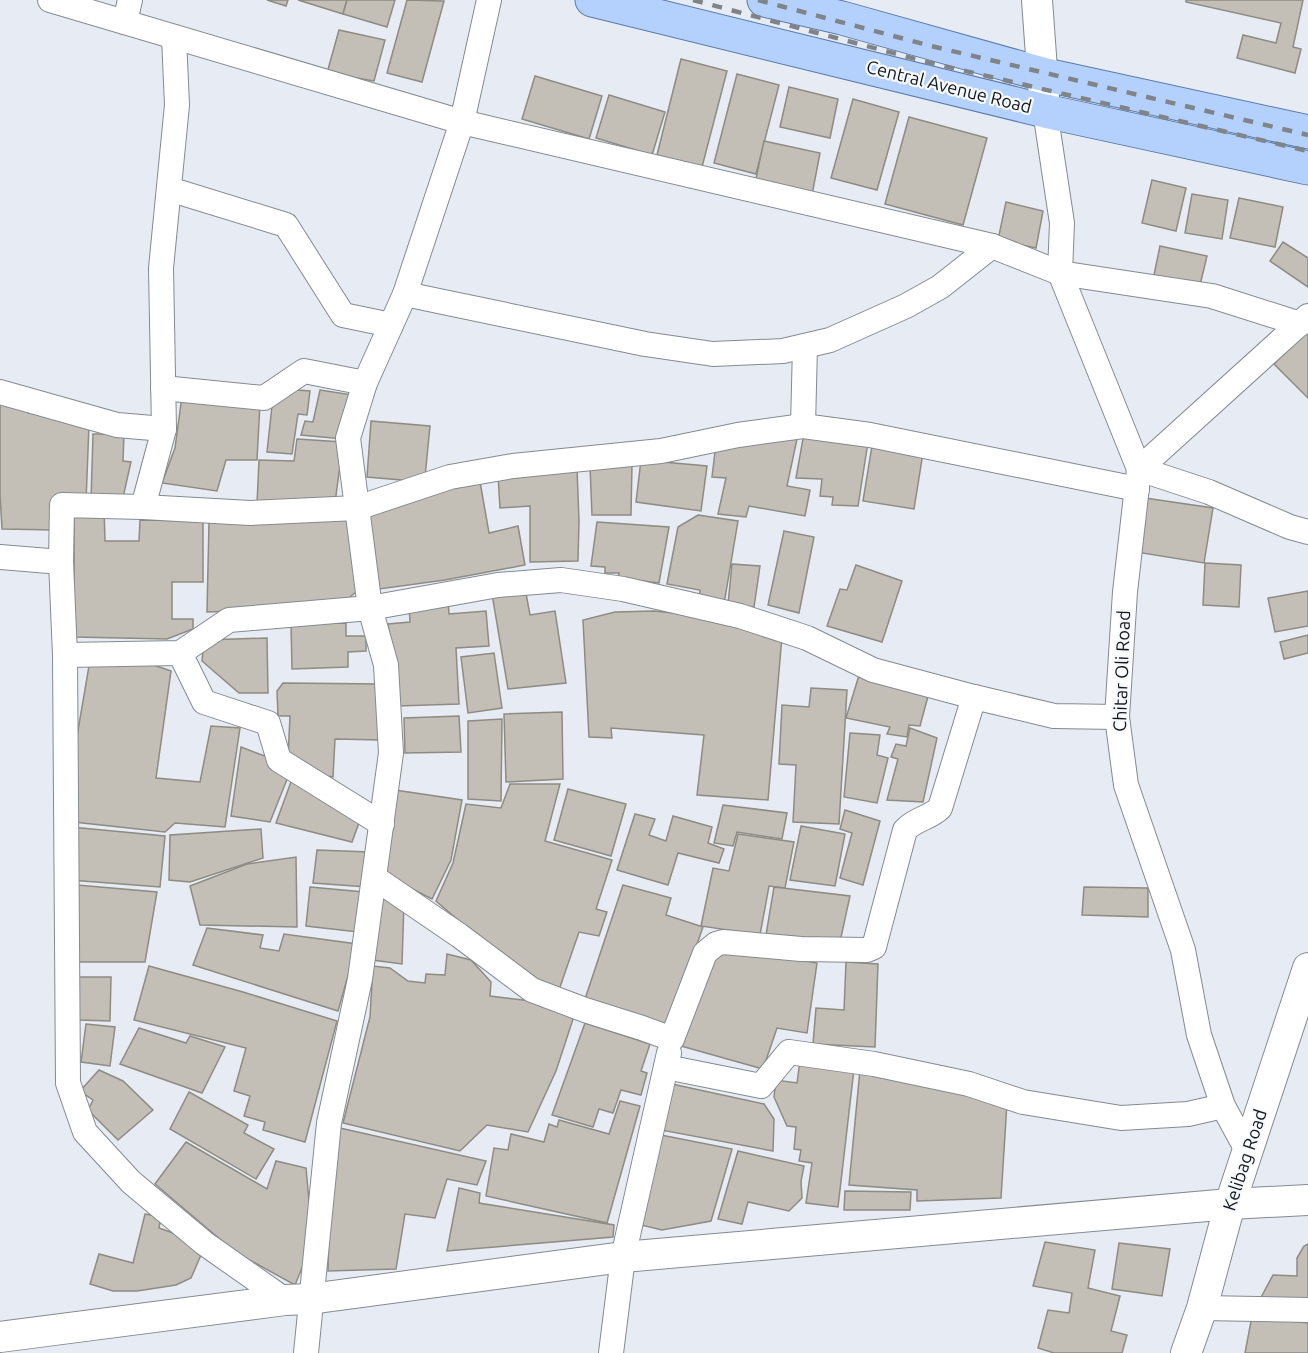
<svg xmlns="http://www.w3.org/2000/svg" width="1308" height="1353" viewBox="0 0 1308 1353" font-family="Ubuntu,sans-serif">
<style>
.building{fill:#c3bfb7;stroke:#8e8b83;stroke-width:1.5}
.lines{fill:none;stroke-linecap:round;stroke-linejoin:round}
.minor-casing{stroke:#858a91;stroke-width:26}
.tertiary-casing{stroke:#858a91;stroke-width:32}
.primary-casing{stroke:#5a7bab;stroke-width:35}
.minor{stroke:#fff;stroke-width:24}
.tertiary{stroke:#fff;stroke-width:30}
.primary{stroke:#b3d1fc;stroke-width:33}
.rail{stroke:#808489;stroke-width:4.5;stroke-dasharray:10 10;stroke-linecap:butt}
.labels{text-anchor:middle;stroke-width:4.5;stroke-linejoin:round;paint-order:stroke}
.street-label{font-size:18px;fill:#141618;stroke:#f6f9fe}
</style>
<rect width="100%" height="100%" fill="#e7ecf4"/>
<!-- building -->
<g class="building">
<polygon points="267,0 288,0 286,6"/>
<polygon points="298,0 347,0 343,14"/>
<polygon points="347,0 395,0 387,27 343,14"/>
<polygon points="407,0 444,1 422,82 387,73"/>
<polygon points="1186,0 1303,0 1293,47 1301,49 1295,73 1237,58 1243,35 1276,43 1281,23 1186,2"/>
<polygon points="339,30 385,40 374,81 327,73"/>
<polygon points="681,59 727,71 702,167 657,155"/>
<polygon points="737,74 779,85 756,174 714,163"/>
<polygon points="535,76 602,96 589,139 522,119"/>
<polygon points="789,87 838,99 830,138 780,127"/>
<polygon points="609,95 665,112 652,155 596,138"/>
<polygon points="853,99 899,112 877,190 831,178"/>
<polygon points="909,117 987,138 963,225 885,204"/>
<polygon points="764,141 820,153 811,200 754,188"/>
<polygon points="1152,180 1186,188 1176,231 1142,223"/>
<polygon points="1192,194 1228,200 1222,239 1185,233"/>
<polygon points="1239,198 1283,207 1275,247 1230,238"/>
<polygon points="1006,202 1043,211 1036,248 998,240"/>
<polygon points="1283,242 1308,258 1308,287 1270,261"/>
<polygon points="1160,246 1207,256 1200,285 1154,275"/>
<polygon points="1308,329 1308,398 1274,364"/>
<polygon points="283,389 310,391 307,415 298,414 292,454 267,452 273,397"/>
<polygon points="320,390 353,395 343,439 301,435 305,421 313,422"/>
<polygon points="182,396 260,403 257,460 226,460 217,491 162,483 175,448"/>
<polygon points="0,400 28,402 28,413 43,414 89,424 86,502 56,530 2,529 0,495"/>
<polygon points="371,421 430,426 425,477 413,481 367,477"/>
<polygon points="804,433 868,442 858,506 832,505 833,497 820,496 822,479 796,478"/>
<polygon points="93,434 124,434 123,461 131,462 122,502 91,500"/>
<polygon points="297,439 343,442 335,503 257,504 259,460 294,461"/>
<polygon points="756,439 797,439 787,486 810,490 805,516 749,506 746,517 718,514 726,478 712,477 715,452"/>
<polygon points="872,446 923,453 914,509 863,501"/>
<polygon points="641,460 707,466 701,511 636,502"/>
<polygon points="632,464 631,515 592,515 590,466"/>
<polygon points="577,468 579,521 578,561 530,562 530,506 500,508 498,475"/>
<polygon points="479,476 489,533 518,526 525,565 445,580 379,589 368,512"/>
<polygon points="1145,498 1213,508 1204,563 1136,552"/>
<polygon points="104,508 105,541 139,541 140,520 203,521 203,582 172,582 172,619 193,619 193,629 167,639 74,637 74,510"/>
<polygon points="698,515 738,521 724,604 699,601 700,590 667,584 678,527"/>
<polygon points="353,516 357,591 344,602 287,609 207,612 209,522"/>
<polygon points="597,522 669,527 659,583 618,578 619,573 605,573 605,567 591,566"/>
<polygon points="784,531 814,537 799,613 768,605"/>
<polygon points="1205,563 1241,565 1239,607 1203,605"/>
<polygon points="732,564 760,566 754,607 728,604"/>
<polygon points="856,565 902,581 882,642 827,626 840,589 847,590"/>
<polygon points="525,588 530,615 555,611 566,683 508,689 492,594"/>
<polygon points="1308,591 1308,626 1275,632 1268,598"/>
<polygon points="448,600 449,614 486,611 489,646 456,648 459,704 397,706 388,624 410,622 409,604"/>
<polygon points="654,611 712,617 782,636 768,800 697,795 704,735 611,728 612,738 589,737 583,620 615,612"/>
<polygon points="346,623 346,636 366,636 366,651 348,652 348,667 292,669 291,624"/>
<polygon points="1308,635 1308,653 1284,659 1280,642"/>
<polygon points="267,638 268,693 239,693 202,661 204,640"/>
<polygon points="494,653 502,708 468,713 461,657"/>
<polygon points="90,660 148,663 171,671 156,778 200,782 211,726 240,728 225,827 175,823 165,832 74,822 76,742"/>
<polygon points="860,672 930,689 920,726 909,725 907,737 887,734 890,727 846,718"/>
<polygon points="283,683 383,684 381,740 335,739 333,777 317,775 288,758 290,716 278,716 277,691"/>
<polygon points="811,688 847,690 839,824 793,822 796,765 779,764 782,705 809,707"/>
<polygon points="562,712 563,779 506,782 504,714"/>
<polygon points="459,716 461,752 405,753 404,718"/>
<polygon points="502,719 501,801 468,799 468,721"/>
<polygon points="910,728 937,738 923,802 887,800 898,759 891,757 896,744 906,746"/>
<polygon points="850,733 880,735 877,755 888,758 877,803 844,797"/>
<polygon points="241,747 270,758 288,777 270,822 231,816"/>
<polygon points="292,779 360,820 352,842 276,823"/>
<polygon points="510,784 560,784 545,841 612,860 596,909 607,912 599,936 579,932 559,990 516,970 436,901 453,863 466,804 501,808"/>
<polygon points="568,789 626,804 611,856 554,840"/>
<polygon points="395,790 462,800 451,860 432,899 383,874"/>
<polygon points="723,805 787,813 782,839 737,832 733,846 714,843"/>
<polygon points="845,810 880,821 863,885 840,878 852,833 840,829"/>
<polygon points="635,814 655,819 649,835 666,841 673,816 712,827 708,843 724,849 719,863 678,853 668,885 617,870"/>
<polygon points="801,826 845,834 835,886 790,880"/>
<polygon points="71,827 165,836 160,887 70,880"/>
<polygon points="261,829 263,858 190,882 169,880 170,835"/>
<polygon points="738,834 794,842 785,888 769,886 760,935 701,926 713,868 729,871"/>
<polygon points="317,850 369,852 367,887 313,883"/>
<polygon points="296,857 297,927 200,925 190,886 247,864"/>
<polygon points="77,885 157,892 145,962 73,962"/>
<polygon points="623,885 671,898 666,915 703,927 667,1029 584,1002"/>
<polygon points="310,887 364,892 358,932 306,926"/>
<polygon points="774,887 850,896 840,942 766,935"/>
<polygon points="1084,887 1148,888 1148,917 1082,915"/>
<polygon points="378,892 404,902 402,964 372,960"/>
<polygon points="207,928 263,935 260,948 279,951 284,934 357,944 338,1011 193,965"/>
<polygon points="725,947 817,963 807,1033 777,1028 763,1069 681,1046 717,951"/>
<polygon points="447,954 471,960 491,982 490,996 556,1004 575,1013 556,1071 528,1132 487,1125 460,1151 343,1123 370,1017 373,966 390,968 408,981 425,983 426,974 445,975"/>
<polygon points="846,962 878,964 875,1047 813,1044 816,1008 844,1010"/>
<polygon points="149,966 243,992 337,1021 305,1142 263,1130 265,1122 244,1116 250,1096 234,1091 246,1048 134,1020"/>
<polygon points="79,977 111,977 110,1021 79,1020"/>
<polygon points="585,1023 650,1044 641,1071 647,1073 641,1095 621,1090 613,1113 599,1109 593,1127 552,1115"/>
<polygon points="86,1024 115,1027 110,1066 81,1062"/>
<polygon points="139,1028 186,1043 190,1036 225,1047 202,1093 120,1064"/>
<polygon points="800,1061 854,1069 838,1207 806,1203 812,1163 799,1161 801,1150 794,1149 796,1127 787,1126 774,1097 776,1080 797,1083"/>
<polygon points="99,1070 123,1081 153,1110 118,1140 88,1110 93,1100 80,1091"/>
<polygon points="860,1070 1007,1103 1001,1198 917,1201 917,1190 849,1185"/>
<polygon points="672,1084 764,1104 774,1119 773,1151 661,1130"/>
<polygon points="189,1092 248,1125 244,1133 274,1149 256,1179 170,1129"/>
<polygon points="620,1101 640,1106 607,1223 486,1196 494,1148 508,1150 511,1134 544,1142 549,1124 557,1127 559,1120 609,1134"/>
<polygon points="340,1128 486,1161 477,1185 447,1179 435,1218 405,1214 396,1269 328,1271 330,1174"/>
<polygon points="661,1135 732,1149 711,1221 662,1230 641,1225"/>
<polygon points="186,1142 267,1189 276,1161 306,1168 309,1201 308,1253 295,1285 235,1252 155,1184"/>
<polygon points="738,1151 804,1166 801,1181 802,1198 789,1211 748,1202 742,1224 718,1219"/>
<polygon points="459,1188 480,1193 479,1203 614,1225 613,1237 447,1251"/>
<polygon points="845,1191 911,1192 910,1210 844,1210"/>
<polygon points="145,1214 161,1217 159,1228 198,1242 204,1248 191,1278 176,1285 137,1291 113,1291 90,1284 99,1254 133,1263"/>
<polygon points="1045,1242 1095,1250 1088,1288 1120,1296 1111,1331 1127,1335 1122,1353 1054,1353 1038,1348 1048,1310 1069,1313 1072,1293 1033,1286"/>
<polygon points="1119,1243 1170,1249 1162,1296 1112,1289"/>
<polygon points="1308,1244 1308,1305 1258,1303 1273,1275 1297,1276 1297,1258 1304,1246"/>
<polygon points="1252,1316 1308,1323 1308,1353 1245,1353"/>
</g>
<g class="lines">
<defs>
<g id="minor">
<polyline points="50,0 462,122 489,0"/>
<polyline points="125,22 130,0"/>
<polyline points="1045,111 1062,223 1060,273 1139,469 1209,492 1290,527 1308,532"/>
<polyline points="169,189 286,225 343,315 391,325"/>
<polyline points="405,294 645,344 713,354 783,351 830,340 906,306 940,287 992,246"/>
<polyline points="163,388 264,398 304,371 365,383"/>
<polyline points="0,392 117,425 164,429"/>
<polyline points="803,426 805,346"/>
<polyline points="143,507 164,429 161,268 177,105 174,37"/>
<polyline points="0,557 61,562 62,505 143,507 250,513 357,508 450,477 513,466 661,451 738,435 803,426 870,435 1137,489"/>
<polyline points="61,562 65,655 68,1083 85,1132 131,1182 204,1243 285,1300"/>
<polyline points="180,653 204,702 268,723 279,760 382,824"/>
<polyline points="65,655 180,653 229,620 370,608 386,665 391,753 360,979 329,1123 306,1353"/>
<polyline points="1117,717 1054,716 974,697 873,670 807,638 740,616 623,589 561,580 498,585 370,608 348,438 365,383 405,294 462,122 992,246 1060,273 1212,296 1300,324"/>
<path d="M 375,878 L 460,936 L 532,990 L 585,1010 L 642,1028 L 672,1039 L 705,953 L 716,944 L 723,942 L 801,949 L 867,950 L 874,947 L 905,830 C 915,819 930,818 940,808 L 974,697"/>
<polyline points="666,1067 761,1086 789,1052 874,1064 969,1084 1023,1102 1121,1118 1188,1114 1223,1106"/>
<polyline points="1248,1152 1223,1106 1199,1035 1183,950 1126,785 1117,717 1125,592 1139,469 1308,316"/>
<polyline points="1202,1308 1308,1310"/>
<polyline points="611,1353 623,1257 669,1053"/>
</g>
<g id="tertiary">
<polyline points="1037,0 1045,111"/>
<polyline points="0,1337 285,1300 310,1299 623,1257 1230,1204 1308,1200"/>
<polyline points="1186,1353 1202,1308 1230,1204 1308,968"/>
</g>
<g id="primary">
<polyline points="592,0 1045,111 1308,168"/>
<polyline points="764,0 842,18 1042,74 1308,132"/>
</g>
</defs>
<!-- minor casing -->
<use href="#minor" class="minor-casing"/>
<!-- tertiary casing -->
<use href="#tertiary" class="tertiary-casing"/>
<!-- primary casing -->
<use href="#primary" class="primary-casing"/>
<!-- minor -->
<use href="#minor" class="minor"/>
<!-- tertiary -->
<use href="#tertiary" class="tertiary"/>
<!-- primary -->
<use href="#primary" class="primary"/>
<!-- rail -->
<g class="rail">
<polyline points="693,0 927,62 1308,151"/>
<polyline points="758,0 931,46 1308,135"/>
</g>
</g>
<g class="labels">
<!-- street labels -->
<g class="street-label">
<text transform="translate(949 87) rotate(14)" y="6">Central Avenue Road</text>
<text transform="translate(1122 671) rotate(-88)" y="6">Chitar Oli Road</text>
<text transform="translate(1245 1160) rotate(-72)" y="6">Kelibag Road</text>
</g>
</g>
</svg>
